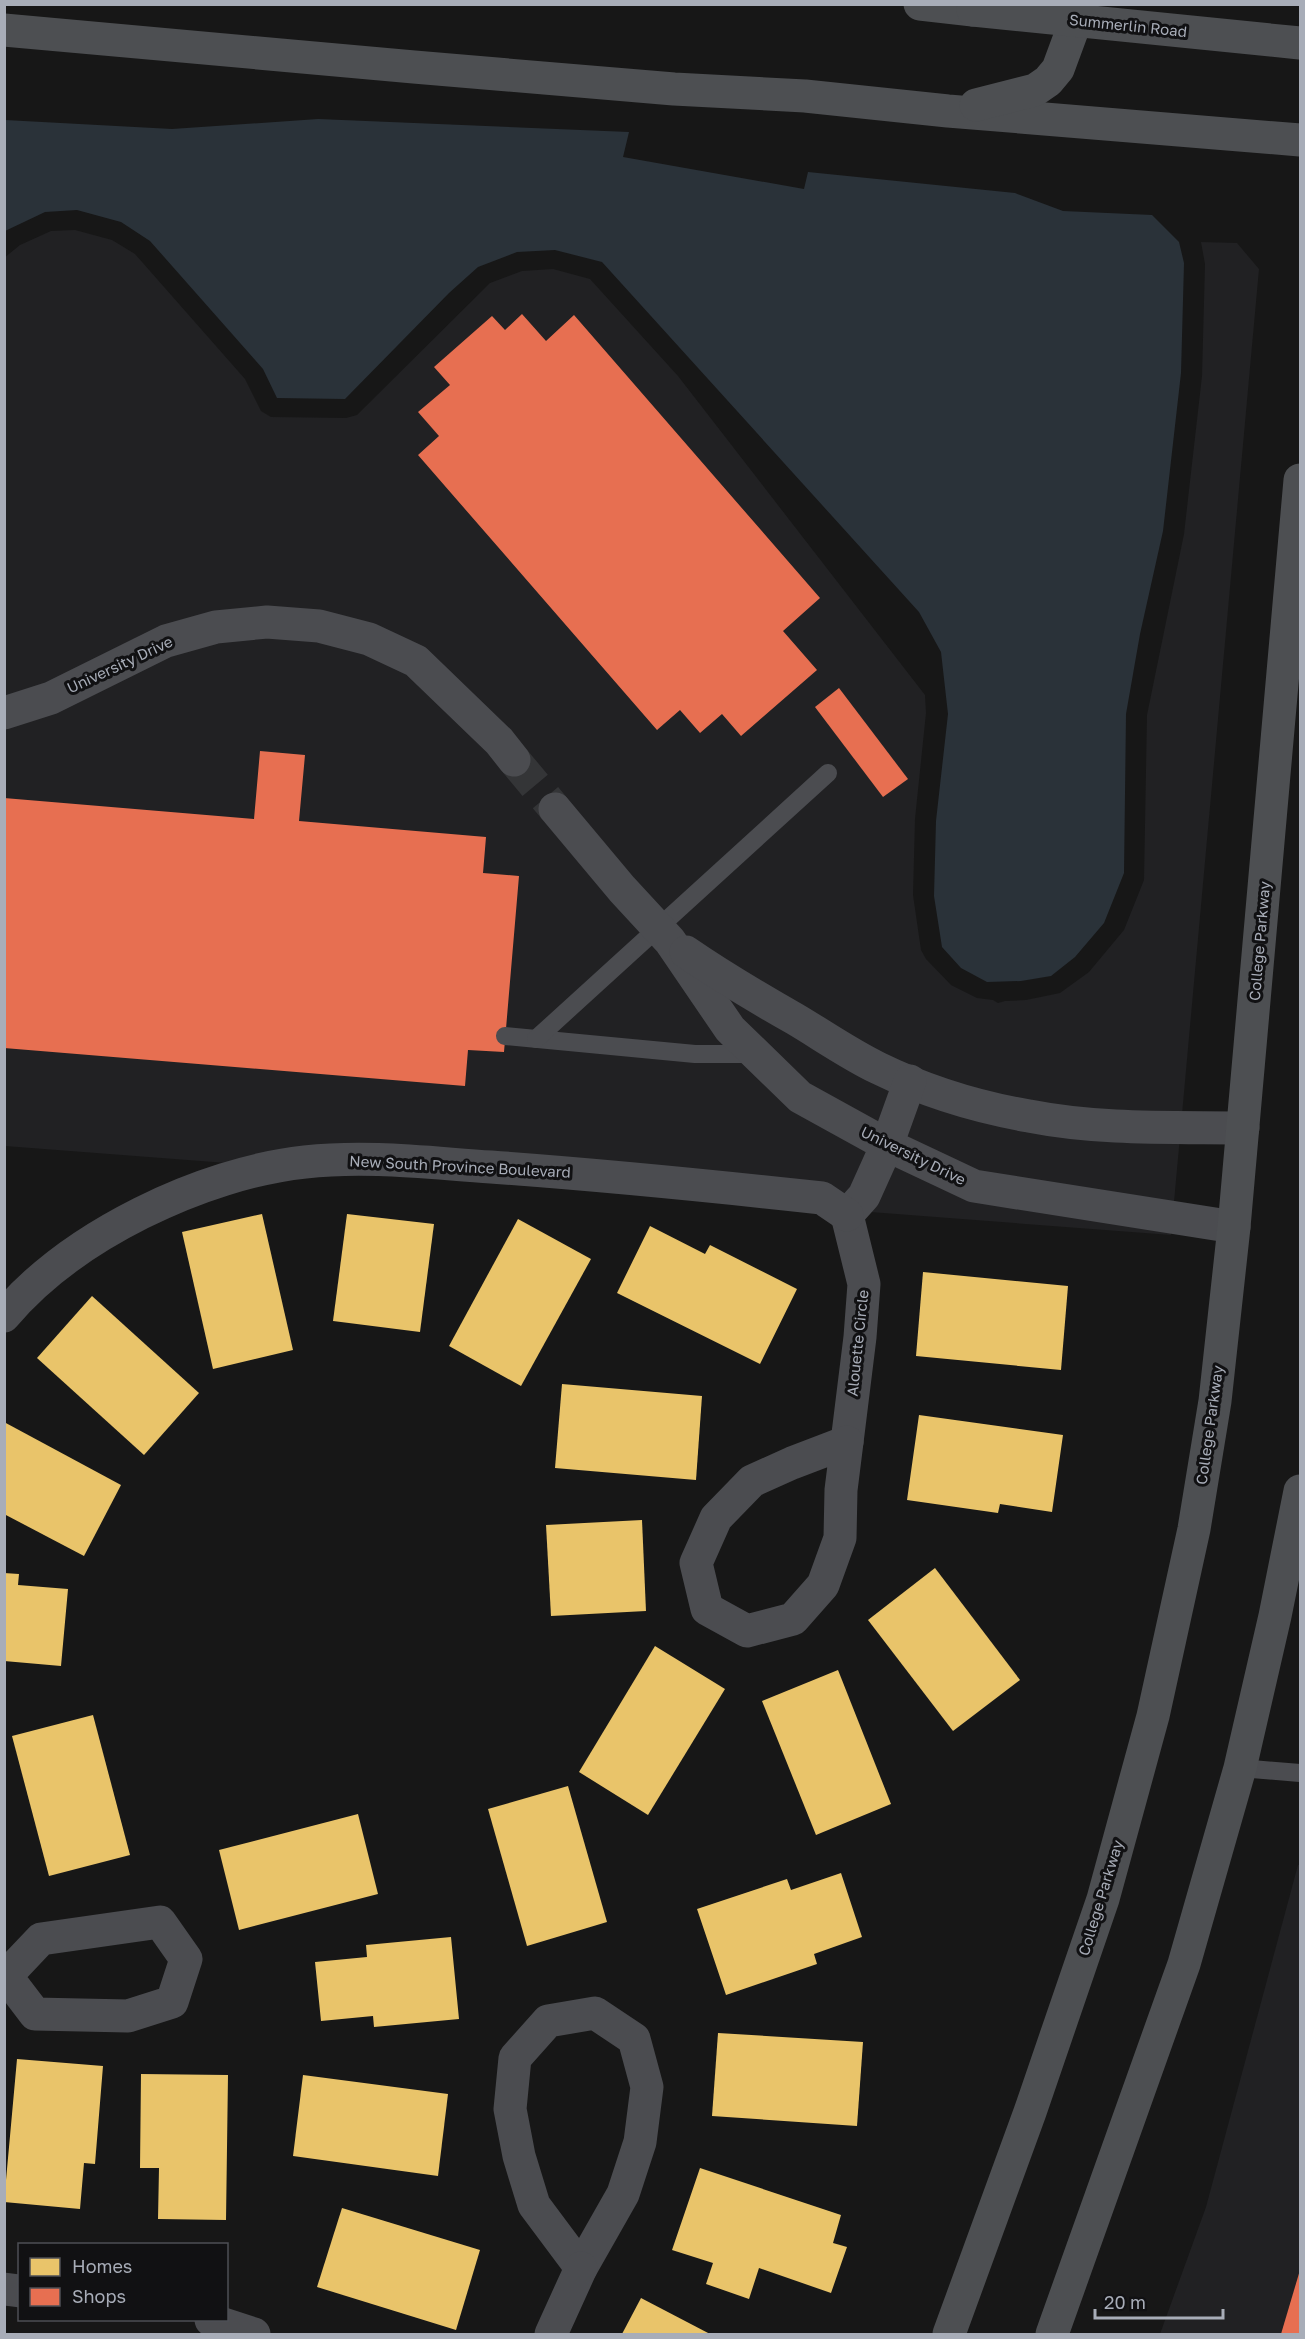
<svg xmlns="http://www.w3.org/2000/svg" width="1305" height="2339" viewBox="0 0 1305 2339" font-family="'Golos Text',sans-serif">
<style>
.built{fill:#212123}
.water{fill:#2a3239}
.homes{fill:#e9c46a}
.shops{fill:#e76f51}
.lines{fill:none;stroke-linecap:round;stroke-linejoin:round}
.minor-tunnel{stroke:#343537;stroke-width:33;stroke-dasharray:33 16;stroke-linecap:butt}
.service{stroke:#4b4c50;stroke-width:18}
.minor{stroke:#4b4c50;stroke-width:33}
.primary{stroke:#4d4f52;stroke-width:33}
.primary-bridge{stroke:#4d4f52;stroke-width:33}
.labels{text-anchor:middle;stroke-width:6;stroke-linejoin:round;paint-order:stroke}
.street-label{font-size:15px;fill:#a8adb8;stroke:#111113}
</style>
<rect width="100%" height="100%" fill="#171717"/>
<!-- built -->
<g class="built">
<polygon points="75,230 112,240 135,254 245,379 261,411 271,417 346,418 357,415 490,283 522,271 553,269 590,279 678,376 925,695 926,713 915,819 913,895 921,950 926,959 951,985 977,998 993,1000 998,1003 1005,1001 1026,1000 1060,993 1089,972 1124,930 1144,880 1147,715 1184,534 1202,376 1205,264 1201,242 1237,243 1259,269 1171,1235 5,1146 4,258 20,245 51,231"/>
<polygon points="1298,1865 1300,1865 1300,2334 1160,2334 1206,2207"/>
</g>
<!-- water -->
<polygon class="water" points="318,119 629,132 623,157 804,189 808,172 1015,193 1063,211 1152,215 1179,242 1184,263 1181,373 1163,531 1140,634 1126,714 1124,873 1104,923 1075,957 1051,976 1021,981 987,982 961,968 942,947 934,896 936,821 948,714 941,652 919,612 602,262 555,250 517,252 478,267 449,293 345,399 277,398 263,369 150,241 121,222 77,210 45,212 5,231 5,120 172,129"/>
<!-- homes -->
<g class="homes">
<polygon points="262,1214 293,1350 213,1369 182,1232"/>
<polygon points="347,1214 434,1224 420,1332 333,1321"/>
<polygon points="518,1219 591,1259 521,1386 449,1346"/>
<polygon points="650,1226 705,1254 710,1245 797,1289 760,1364 617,1293"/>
<polygon points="923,1272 1068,1286 1061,1370 916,1356"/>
<polygon points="92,1296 199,1393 144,1455 37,1358"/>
<polygon points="562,1384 702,1396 696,1480 555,1468"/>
<polygon points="919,1415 1063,1435 1052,1512 1000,1504 998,1513 907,1500"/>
<polygon points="4,1422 121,1485 84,1556 4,1514"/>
<polygon points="642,1520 646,1611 551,1616 546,1525"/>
<polygon points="935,1568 1020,1680 953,1731 868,1620"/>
<polygon points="4,1573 19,1574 18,1585 68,1589 61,1666 4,1661"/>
<polygon points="655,1646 725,1689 648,1815 579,1772"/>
<polygon points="838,1670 891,1804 816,1835 762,1701"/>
<polygon points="93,1715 130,1855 49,1876 12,1736"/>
<polygon points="568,1786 607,1922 527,1946 488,1809"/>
<polygon points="358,1814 378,1894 239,1930 219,1850"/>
<polygon points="841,1873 862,1937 814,1954 817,1964 726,1995 697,1909 787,1879 791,1890"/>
<polygon points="451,1937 459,2019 374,2027 373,2016 321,2021 315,1962 367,1957 366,1945"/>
<polygon points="718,2033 863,2042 857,2126 712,2116"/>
<polygon points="17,2059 103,2066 95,2164 84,2163 80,2209 4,2202"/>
<polygon points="141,2074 228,2075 226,2220 158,2219 159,2168 140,2168"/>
<polygon points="303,2075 448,2094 438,2176 293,2156"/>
<polygon points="700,2168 841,2215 833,2243 847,2247 831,2293 759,2268 749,2299 706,2284 713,2263 672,2250"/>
<polygon points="342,2208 480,2250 456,2330 317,2287"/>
<polygon points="641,2298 710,2334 622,2334"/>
</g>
<!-- shops -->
<g class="shops">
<polygon points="522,314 546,341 574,315 820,598 783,631 817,670 741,736 722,714 700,733 680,710 657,730 418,455 439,436 418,412 450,385 434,367 492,316 505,330"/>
<polygon points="839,688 908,779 883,797 815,707"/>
<polygon points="260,751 305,755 299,821 486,837 483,873 519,876 504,1052 468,1050 465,1086 4,1048 4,798 254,819"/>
<polygon points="1300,2270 1300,2334 1281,2334"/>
</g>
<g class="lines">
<!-- minor-tunnel -->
<polyline class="minor-tunnel" points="514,760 555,809"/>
<!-- service -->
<g class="service">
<polyline points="505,1036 695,1054 755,1054"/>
<polyline points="536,1039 828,773"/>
<polyline points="1240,1768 1300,1773"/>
</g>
<!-- minor -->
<g class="minor">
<polyline points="4,713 51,698 166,641 216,627 267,622 319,626 369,639 416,661 499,741 514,760"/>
<polyline points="555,809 622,889 670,941 730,1029 800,1097 887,1145 974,1186 1234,1227"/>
<path d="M 686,952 C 721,976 758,998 795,1019 C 822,1035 849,1054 878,1068 C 925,1091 977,1107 1029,1116 C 1100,1130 1172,1127 1243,1128"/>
<polyline points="847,1215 864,1284 860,1337 847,1442"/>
<polyline points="847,1215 864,1196 887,1145 910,1081"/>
<path d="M 4,1316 C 71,1236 202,1173 305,1162 C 368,1155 429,1163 491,1167 C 602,1175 712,1186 822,1198 L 847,1215"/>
<polygon points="847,1442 841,1490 840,1538 823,1585 793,1619 747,1631 707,1609 696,1563 716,1518 752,1481 792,1463"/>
<polygon points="160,1922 186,1959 172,2002 128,2016 35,2014 6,1976 41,1939"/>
<polygon points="595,2013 634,2039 647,2087 640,2142 623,2194 581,2268 534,2205 519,2156 510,2109 515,2058 548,2021"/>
<polyline points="4,2289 20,2291"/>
<polyline points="211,2320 254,2334"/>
<polyline points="551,2334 581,2268"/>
</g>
<!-- primary -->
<g class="primary">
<polyline points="920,4 973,10"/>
<polyline points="4,30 414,67 674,89 805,96 948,111 1300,140"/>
<polyline points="976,105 1035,90 1048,81 1058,69 1082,4"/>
<polyline points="949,2334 1030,2112 1103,1899 1153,1716 1194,1529 1215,1401 1234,1227 1300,480"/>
<polyline points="1052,2334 1184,1964 1240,1768 1275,1616 1300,1491"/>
</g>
<!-- primary-bridge -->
<polyline class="primary-bridge" points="973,10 1300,43"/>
</g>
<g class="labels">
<!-- street labels -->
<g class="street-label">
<text transform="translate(1128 26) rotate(6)" y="5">Summerlin Road</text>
<text transform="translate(120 665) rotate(-25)" y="5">University Drive</text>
<text transform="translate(1260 941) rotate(-85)" y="5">College Parkway</text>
<text transform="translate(913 1156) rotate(26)" y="5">University Drive</text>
<text transform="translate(460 1167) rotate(3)" y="5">New South Province Boulevard</text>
<text transform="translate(858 1343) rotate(-84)" y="5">Alouette Circle</text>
<text transform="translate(1210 1425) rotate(-82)" y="5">College Parkway</text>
<text transform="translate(1101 1898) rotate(-73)" y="5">College Parkway</text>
</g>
</g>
<!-- border -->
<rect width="1305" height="2339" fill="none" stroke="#a8adb8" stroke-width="12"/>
<!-- legend -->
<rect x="18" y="2243" width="210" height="78" fill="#111113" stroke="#4d4f55" stroke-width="1.5"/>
<rect x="30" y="2258" width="30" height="18" fill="#e9c46a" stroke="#4d4f55" stroke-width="1.5"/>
<text x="72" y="2273" font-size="18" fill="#a8adb8">Homes</text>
<rect x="30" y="2288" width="30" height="18" fill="#e76f51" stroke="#4d4f55" stroke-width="1.5"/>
<text x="72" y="2303" font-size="18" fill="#a8adb8">Shops</text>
<!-- scale -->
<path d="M1095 2309v9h128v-9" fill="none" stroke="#a8adb8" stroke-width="3"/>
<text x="1104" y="2309" font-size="18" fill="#a8adb8" stroke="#111113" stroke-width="4.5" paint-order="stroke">20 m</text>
</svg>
